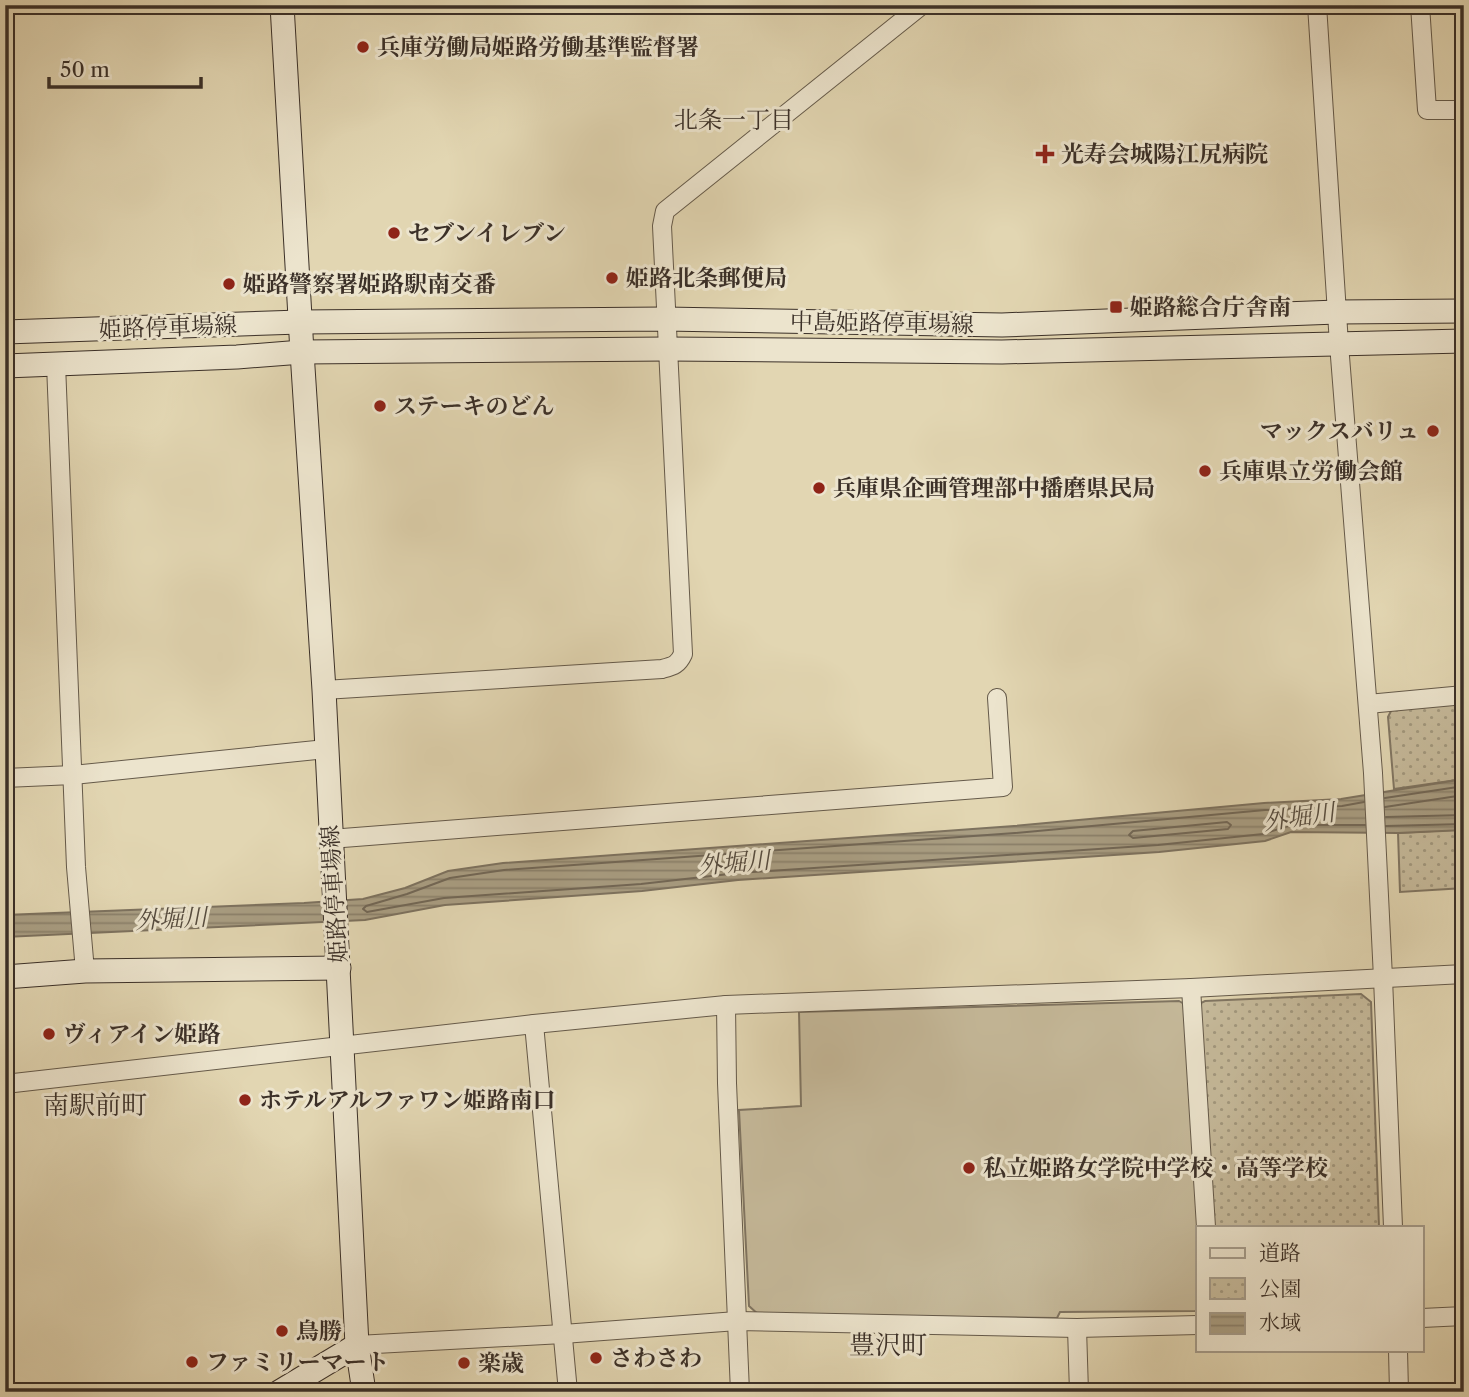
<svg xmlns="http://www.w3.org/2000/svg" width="1469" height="1397" viewBox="0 0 1469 1397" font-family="'Libre Caslon Text','Noto Serif JP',serif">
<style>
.park{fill:url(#park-dots);stroke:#807562;stroke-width:2}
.pitch{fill:#c6ba9b;stroke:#807562;stroke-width:2}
.water{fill:url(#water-rules);stroke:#7d725f;stroke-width:2}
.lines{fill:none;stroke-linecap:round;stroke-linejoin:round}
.shore{stroke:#726756;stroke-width:2}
.street-casing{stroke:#655a4a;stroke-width:20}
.secondary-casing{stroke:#3b3028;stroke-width:25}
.street{stroke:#ece4cd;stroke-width:18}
.secondary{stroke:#ece4cd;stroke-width:23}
.poi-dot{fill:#8f2418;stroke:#ece4cd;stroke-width:2.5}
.labels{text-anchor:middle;stroke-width:6;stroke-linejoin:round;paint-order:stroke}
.poi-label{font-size:23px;font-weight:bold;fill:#3b3028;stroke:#ece4cd;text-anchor:start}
.street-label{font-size:23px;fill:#3b3028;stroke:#ece4cd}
.neighbourhood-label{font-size:24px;fill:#3b3028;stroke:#ece4cd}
.water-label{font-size:24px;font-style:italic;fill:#564c3f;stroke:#ece4cd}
.quarter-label{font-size:26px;fill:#3b3028;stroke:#ece4cd}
</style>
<defs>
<pattern id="park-dots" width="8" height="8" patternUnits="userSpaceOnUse" patternTransform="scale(1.75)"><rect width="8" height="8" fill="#c6ba9b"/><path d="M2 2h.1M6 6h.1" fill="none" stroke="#a2987e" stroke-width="1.8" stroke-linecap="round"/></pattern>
<pattern id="water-rules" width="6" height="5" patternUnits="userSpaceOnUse" patternTransform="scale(1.75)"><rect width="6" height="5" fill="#a99e83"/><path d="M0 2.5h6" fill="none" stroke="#8b816b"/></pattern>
</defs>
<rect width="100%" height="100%" fill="#e2d6b2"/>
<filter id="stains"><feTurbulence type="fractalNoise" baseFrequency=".00286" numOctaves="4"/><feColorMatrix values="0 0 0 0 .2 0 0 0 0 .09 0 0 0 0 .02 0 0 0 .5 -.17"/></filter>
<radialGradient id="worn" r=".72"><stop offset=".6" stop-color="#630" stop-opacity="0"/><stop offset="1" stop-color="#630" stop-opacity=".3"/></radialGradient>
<!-- park -->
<g class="park">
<polygon points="1464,704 1464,779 1394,789 1388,717 1392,709"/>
<polygon points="1452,830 1464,830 1464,888 1400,892 1398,833"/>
<polygon points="1361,994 1371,1002 1379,1227 1211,1227 1199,1004 1205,1001"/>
</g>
<!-- pitch -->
<polygon class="pitch" points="1179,1001 1186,1005 1198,1227 1198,1309 1195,1311 1060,1312 1057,1318 759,1315 749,1306 739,1110 801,1106 799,1012"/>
<!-- water -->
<polygon class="water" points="1464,779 1464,830 1398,833 1291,832 1265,841 1159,852 738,880 642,891 445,905 365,920 5,937 5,915 304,903 363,899 405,888 448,871 503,863 1014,826 1264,803 1341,799"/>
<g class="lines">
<!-- shore -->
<g class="shore">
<polyline points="1385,798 1464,786"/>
<polyline points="1364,802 1342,806 1265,810 1015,833 504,870 450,878 407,894 366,906 363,909 367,912 444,898 641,884 738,873 1158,845 1263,834 1291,825 1365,825"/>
<polyline points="1385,807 1464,795"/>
<polyline points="1386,817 1464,815"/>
<polygon points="1227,822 1231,825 1228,829 1133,838 1129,835 1133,831"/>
<polyline points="1386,826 1464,824"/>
</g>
<defs>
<g id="street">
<polyline points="1317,5 1339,344 1373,773 1383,978 1393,1227"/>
<polyline points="1420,5 1427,110 1464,110"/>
<polyline points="56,364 76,867 85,971"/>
<path d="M 324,690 L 662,669 C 673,666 678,665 683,654 L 662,226 L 665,211 L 922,5"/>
<polyline points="1368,704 1464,695"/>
<polyline points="5,778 73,775 326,749"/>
<polyline points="330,839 1003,787 997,698"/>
<polyline points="1191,988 1206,1227"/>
<polyline points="726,1005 727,1083 740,1392"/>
<polyline points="534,1024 568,1392"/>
<polyline points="5,1084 534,1024 726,1005 1191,988 1464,974"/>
<polyline points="1422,1318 1464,1316"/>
<polyline points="1077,1328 1079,1392"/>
<polyline points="357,1345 563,1334 737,1321 1077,1328 1198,1325"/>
<polyline points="1398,1350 1399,1392"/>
</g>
<g id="secondary">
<polyline points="282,5 302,352 324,690 357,1345 364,1392"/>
<polyline points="5,332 300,322 665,319 1002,325 1337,312 1464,311"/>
<polyline points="5,366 237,357 302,352 667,349 1002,352 1464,341"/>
<polyline points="5,977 85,971 339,968"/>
<polyline points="279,1392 357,1345"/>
</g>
</defs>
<!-- street casing -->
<use href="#street" class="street-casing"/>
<!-- secondary casing -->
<use href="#secondary" class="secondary-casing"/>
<!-- street -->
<use href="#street" class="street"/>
<!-- secondary -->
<use href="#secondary" class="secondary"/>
</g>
<!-- markers -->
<g class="poi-dot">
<circle cx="363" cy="47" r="7"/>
<path d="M1041.5 143.5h7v7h7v7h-7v7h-7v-7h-7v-7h7z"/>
<circle cx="394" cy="233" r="7"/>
<circle cx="612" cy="278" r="7"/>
<circle cx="229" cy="284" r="7"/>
<rect x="1109" y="300" width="14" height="14" rx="3.5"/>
<circle cx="380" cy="406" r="7"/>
<circle cx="1433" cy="431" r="7"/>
<circle cx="1205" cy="471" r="7"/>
<circle cx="819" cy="488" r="7"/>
<circle cx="49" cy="1034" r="7"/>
<circle cx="245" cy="1100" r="7"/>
<circle cx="969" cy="1168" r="7"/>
<circle cx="282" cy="1331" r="7"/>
<circle cx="596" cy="1358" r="7"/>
<circle cx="192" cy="1362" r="7"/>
<circle cx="464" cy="1363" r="7"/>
</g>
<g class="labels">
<!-- poi labels -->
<g class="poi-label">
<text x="377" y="55">兵庫労働局姫路労働基準監督署</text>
<text x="1061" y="162">光寿会城陽江尻病院</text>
<text x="408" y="241">セブンイレブン</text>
<text x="626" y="286">姫路北条郵便局</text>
<text x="243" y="292">姫路警察署姫路駅南交番</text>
<text x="1130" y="315">姫路総合庁舎南</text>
<text x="394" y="414">ステーキのどん</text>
<text x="1419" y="439" text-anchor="end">マックスバリュ</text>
<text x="1219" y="479">兵庫県立労働会館</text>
<text x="833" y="496">兵庫県企画管理部中播磨県民局</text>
<text x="63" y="1042">ヴィアイン姫路</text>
<text x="259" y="1108">ホテルアルファワン姫路南口</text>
<text x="983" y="1176">私立姫路女学院中学校・高等学校</text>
<text x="296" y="1339">鳥勝</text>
<text x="610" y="1366">さわさわ</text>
<text x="206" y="1370">ファミリーマート</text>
<text x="478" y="1371">楽歳</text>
</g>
<!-- street labels -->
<g class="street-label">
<text transform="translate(882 323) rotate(1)" y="8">中島姫路停車場線</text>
<text transform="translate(168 327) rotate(-2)" y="8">姫路停車場線</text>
<text transform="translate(334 894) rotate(-94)" y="8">姫路停車場線</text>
</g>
<!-- neighbourhood labels -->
<g class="neighbourhood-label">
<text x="734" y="128">北条一丁目</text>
</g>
<!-- water labels -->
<g class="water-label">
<text transform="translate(1299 817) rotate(-8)" y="8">外堀川</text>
<text transform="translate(734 863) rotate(-5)" y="8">外堀川</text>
<text transform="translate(171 919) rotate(-3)" y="8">外堀川</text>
</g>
<!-- quarter labels -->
<g class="quarter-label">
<text x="95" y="1114">南駅前町</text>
<text x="888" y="1354">豊沢町</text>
</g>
</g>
<!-- margin -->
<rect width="1469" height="1397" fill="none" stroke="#e2d6b2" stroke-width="28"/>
<rect x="7" y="7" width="1455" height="1383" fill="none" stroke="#3b3028" stroke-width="3.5"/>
<rect x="14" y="14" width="1441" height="1369" fill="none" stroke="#3b3028" stroke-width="2"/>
<!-- legend -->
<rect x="1196" y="1226" width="228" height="126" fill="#ece4cd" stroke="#a59c8b" stroke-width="2"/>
<rect x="1210" y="1248" width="35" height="10" fill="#ece4cd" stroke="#a59c8b" stroke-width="2"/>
<text x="1259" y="1260" font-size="21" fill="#3b3028">道路</text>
<rect x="1210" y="1278" width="35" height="21" fill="url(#park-dots)" stroke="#a59c8b" stroke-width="2"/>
<text x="1259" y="1296" font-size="21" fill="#3b3028">公園</text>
<rect x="1210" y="1313" width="35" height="21" fill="url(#water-rules)" stroke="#a59c8b" stroke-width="2"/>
<text x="1259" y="1330" font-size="21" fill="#3b3028">水域</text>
<!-- scale -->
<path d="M49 77v10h152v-10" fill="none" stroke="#3b3028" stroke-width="3.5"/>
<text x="60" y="77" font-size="21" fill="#3b3028" stroke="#ece4cd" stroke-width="5" paint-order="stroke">50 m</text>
<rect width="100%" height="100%" filter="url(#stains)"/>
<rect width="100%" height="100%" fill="url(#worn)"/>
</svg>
